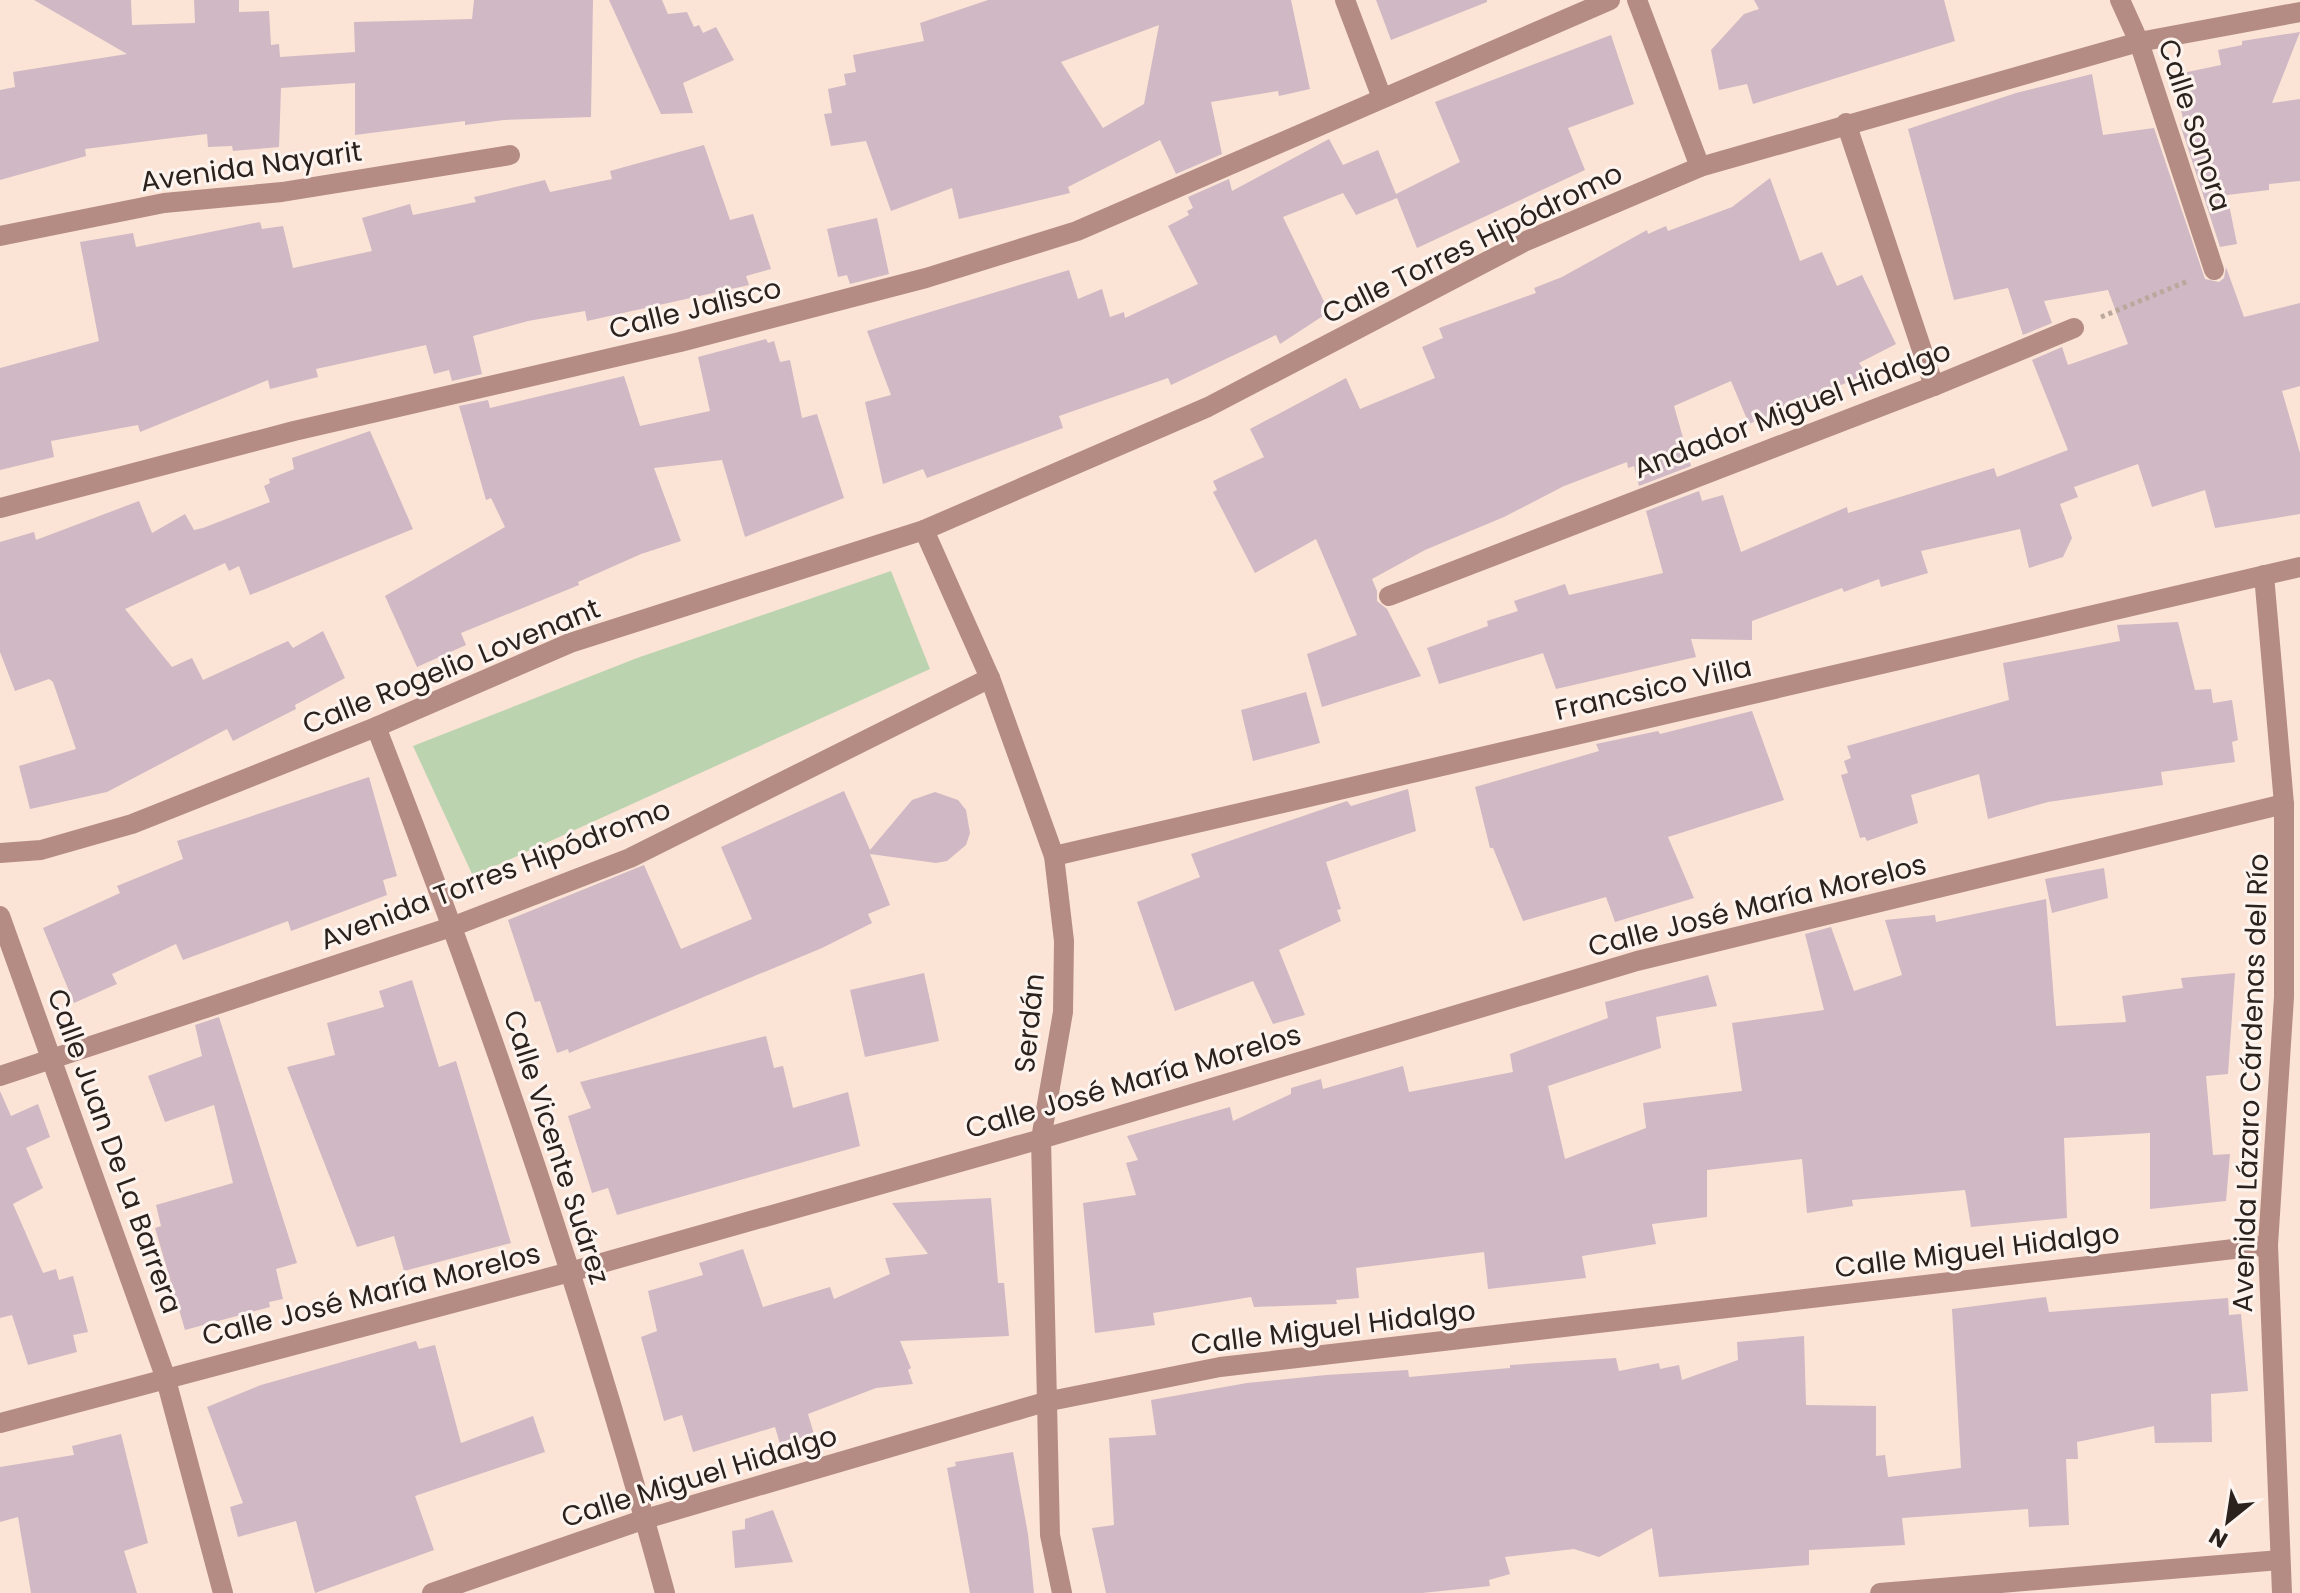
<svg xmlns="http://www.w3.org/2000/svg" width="2300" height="1593" viewBox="0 0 2300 1593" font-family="Poppins,sans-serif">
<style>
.green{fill:#bcd3af}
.building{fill:#d0b8c4;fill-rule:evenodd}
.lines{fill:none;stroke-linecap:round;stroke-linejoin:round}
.path{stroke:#bba89d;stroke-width:5;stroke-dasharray:4 4;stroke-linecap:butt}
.minor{stroke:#b58c83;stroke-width:20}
.tertiary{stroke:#b58c83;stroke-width:20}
.labels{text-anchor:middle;stroke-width:6;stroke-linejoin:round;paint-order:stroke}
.street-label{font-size:28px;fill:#2b221d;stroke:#fef4ef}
</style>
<rect width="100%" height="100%" fill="#fbe4d6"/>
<!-- green -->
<polygon class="green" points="891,571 930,669 473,876 413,746 637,658"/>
<!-- building -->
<g class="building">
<polygon points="34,0 131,0 132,25 195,23 194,0 239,0 239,12 269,11 271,45 279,44 280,57 355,52 354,22 472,19 474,0 593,0 591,117 504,120 465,125 465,121 355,135 355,83 281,88 279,147 233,151 232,146 208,147 207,134 172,138 85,149 86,156 0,180 0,90 15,87 13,72 127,54"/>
<polygon points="609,0 662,0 668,14 687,12 694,27 699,25 703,33 716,27 734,60 683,83 693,113 661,114"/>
<path d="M 988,0 L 1291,0 L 1310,89 L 1279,96 L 1278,91 L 1211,102 L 1222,154 L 1176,174 L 1160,140 L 1068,187 L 1070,193 L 959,219 L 952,188 L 891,211 L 866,141 L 831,146 L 824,114 L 832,113 L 828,89 L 846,85 L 844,74 L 856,72 L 853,55 L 924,41 L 920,23 ZM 1159,25 L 1144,104 L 1103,128 L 1061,62 Z"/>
<polygon points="1376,0 1487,0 1487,2 1391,40"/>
<polygon points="1754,0 1944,0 1955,41 1753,104 1747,84 1719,90 1711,50 1744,14 1759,9"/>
<polygon points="2300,32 2272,103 2300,99 2300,181 2269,184 2269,190 2227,195 2237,244 2220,247 2180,124 2184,123 2173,75 2221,65 2218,50 2242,45 2242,41"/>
<polygon points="1611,35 1634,104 1568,128 1585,170 1417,248 1397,198 1356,215 1343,193 1283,217 1329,312 1280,344 1276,335 1171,385 1168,378 1059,416 1063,428 927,478 923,469 883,484 865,402 891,395 867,331 1069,270 1078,299 1102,289 1110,317 1124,312 1125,318 1198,284 1168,226 1189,215 1187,211 1193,208 1188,197 1229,179 1232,191 1329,139 1343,165 1378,150 1396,194 1460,162 1435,102"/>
<polygon points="2092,74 2103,135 2154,128 2205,279 2219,282 2224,278 2226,267 2244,317 2300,303 2300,386 2282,391 2300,453 2300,514 2215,528 2205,490 2152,507 2138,464 2074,487 2078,497 2060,504 2072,538 2063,557 2029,568 2020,529 1921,551 1928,573 1881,587 1879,579 1844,592 1842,588 1752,621 1752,640 1691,639 1696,657 1556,689 1543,653 1439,684 1427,648 1488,626 1487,621 1518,611 1514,601 1565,584 1569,595 1663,573 1646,511 1699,491 1702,501 1723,495 1741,552 1847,507 1848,513 1994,468 1997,477 2068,450 2032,360 2062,347 2068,365 2128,344 2108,290 2044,301 2052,323 2023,335 2008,288 1954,300 1908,129 2016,93"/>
<polygon points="704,145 730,220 753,214 771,269 746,276 749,285 587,321 585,311 528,321 473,336 482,374 452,381 449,370 434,374 426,345 316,369 318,377 270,389 268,380 140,432 138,425 51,441 54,457 0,470 0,368 99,341 80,242 133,233 136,247 260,222 262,229 283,226 293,268 372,251 362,218 410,204 413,215 476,202 474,197 545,180 550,192 612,179 610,171"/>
<polygon points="1770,178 1800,261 1822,252 1837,286 1862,275 1896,344 1859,363 1867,374 1749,424 1731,381 1674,406 1691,466 1639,486 1634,466 1628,468 1627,462 1564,486 1504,517 1425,550 1372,579 1377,591 1377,601 1387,609 1421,676 1322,707 1307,654 1357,635 1316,539 1255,573 1213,492 1217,490 1213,481 1264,457 1250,429 1346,378 1360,409 1435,378 1422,347 1443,338 1439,328 1536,293 1534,288 1562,277 1647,230 1648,234 1666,226 1668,231 1732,207"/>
<polygon points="877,218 889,274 850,284 847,275 838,277 827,229"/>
<polygon points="766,339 768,343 774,341 780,362 790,360 802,418 817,414 844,498 745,537 722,460 654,468 681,541 641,554 578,582 579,585 461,633 466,645 417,667 385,596 505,527 491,498 486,500 459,406 488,400 490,408 624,376 640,426 710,411 698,357"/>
<polygon points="370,431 413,529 250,595 239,566 229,571 225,563 125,609 172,667 192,658 203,680 288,641 293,648 323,631 345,678 295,705 296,709 233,741 227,729 107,792 30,809 19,766 76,749 53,682 49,679 15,691 0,652 0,542 34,532 36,540 139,501 152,533 185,514 194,530 203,528 270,502 264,486 270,483 269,479 294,469 292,458"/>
<polygon points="2178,622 2195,690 2211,689 2213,703 2232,700 2238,740 2232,742 2235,762 2161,772 2163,785 2048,802 1988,819 1979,774 1911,795 1918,823 1867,841 1865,837 1860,838 1841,775 1848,773 1844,761 1851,758 1847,746 2009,700 2003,663 2120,641 2117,625"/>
<polygon points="1306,692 1320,743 1253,761 1241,710"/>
<polygon points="1752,711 1784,800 1668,837 1694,898 1615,922 1606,897 1523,921 1493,848 1490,848 1475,787 1599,751 1596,744 1658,731 1660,734"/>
<polygon points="369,777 397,876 383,880 387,895 291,931 288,921 183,960 176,944 112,974 117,984 74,1003 43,928 120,893 117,886 183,859 177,841"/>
<polygon points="1408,789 1416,831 1326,862 1341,909 1337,910 1341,921 1279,950 1305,1015 1273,1024 1253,981 1175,1011 1137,902 1200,877 1191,854 1347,801 1351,806"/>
<polygon points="844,791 870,850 912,800 935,792 958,800 966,810 970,833 966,845 947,861 936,863 870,854 890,905 868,914 872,923 822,948 569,1053 568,1049 557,1053 540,1001 535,1002 508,920 644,865 681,949 752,919 721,847"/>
<polygon points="2104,868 2108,898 2052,913 2045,879"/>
<polygon points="2046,899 2056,1026 2126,1022 2122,996 2183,988 2181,978 2235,973 2228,1074 2206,1076 2213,1155 2230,1154 2226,1201 2150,1209 2150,1133 2064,1138 2067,1218 1971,1227 1965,1190 1852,1200 1853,1206 1807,1213 1802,1159 1707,1170 1707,1217 1652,1224 1656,1244 1582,1256 1586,1278 1488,1289 1484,1252 1356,1268 1359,1298 1336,1300 1337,1304 1254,1307 1251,1297 1153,1313 1155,1325 1095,1333 1083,1203 1136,1195 1126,1163 1138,1160 1127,1136 1230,1107 1233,1121 1291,1094 1291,1088 1321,1079 1323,1089 1403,1066 1409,1092 1513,1072 1510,1054 1608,1018 1605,1002 1708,975 1717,1006 1656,1017 1661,1048 1548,1086 1565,1159 1646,1128 1643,1103 1742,1091 1732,1023 1824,1010 1805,934 1831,927 1854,991 1902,975 1885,920 1935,915 1936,922"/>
<polygon points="924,973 939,1041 865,1057 850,990"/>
<polygon points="412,980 439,1067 456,1061 511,1243 404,1271 394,1236 357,1247 287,1067 335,1055 327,1023 384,1007 379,991"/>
<polygon points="219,1017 297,1263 276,1269 283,1299 269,1302 270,1307 185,1330 155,1228 161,1226 156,1205 233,1183 214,1105 165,1122 148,1076 202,1056 195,1025"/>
<polygon points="766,1036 774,1068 783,1066 793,1108 848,1092 860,1146 617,1215 608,1188 592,1193 568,1116 591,1108 580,1082"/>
<polygon points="0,1091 11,1116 38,1104 50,1137 26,1148 43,1188 13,1204 43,1273 56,1269 59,1280 73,1276 88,1332 73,1335 77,1352 28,1365 12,1315 0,1318"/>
<polygon points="991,1198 998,1283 1004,1283 1009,1336 900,1341 911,1368 908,1370 913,1384 876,1388 808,1414 814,1434 780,1444 775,1427 693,1452 682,1415 664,1421 641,1337 657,1331 648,1291 703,1275 699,1263 743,1249 763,1307 830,1287 834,1299 890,1274 885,1258 928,1254 892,1203"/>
<polygon points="2046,1297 2049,1312 2228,1298 2229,1315 2241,1314 2248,1391 2211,1394 2212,1442 2155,1443 2154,1426 2077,1442 2078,1459 2066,1459 2069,1525 2029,1527 2028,1509 1902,1518 1905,1545 1809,1550 1809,1565 1659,1577 1652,1528 1599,1557 1574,1549 1505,1557 1510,1574 1489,1580 1490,1586 1422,1593 1106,1593 1092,1528 1114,1525 1109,1438 1156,1435 1151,1400 1247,1383 1326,1375 1408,1370 1409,1377 1510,1368 1510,1365 1616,1358 1619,1371 1659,1363 1660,1369 1679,1365 1682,1380 1738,1360 1737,1342 1804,1336 1806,1405 1876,1406 1876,1456 1885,1455 1888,1477 1961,1468 1952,1309"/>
<polygon points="416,1341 419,1349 435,1345 461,1443 533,1416 545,1452 415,1496 434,1550 315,1593 296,1521 238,1537 230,1507 243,1503 207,1407 261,1385"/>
<polygon points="121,1434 148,1543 124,1551 137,1593 31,1593 18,1517 0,1522 0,1467 74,1455 72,1446"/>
<polygon points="1013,1452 1028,1534 1034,1593 970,1593 947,1468 956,1466 955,1462"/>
<polygon points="773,1510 793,1562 735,1568 732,1531 745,1529 745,1519"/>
</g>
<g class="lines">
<!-- path -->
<polyline class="path" points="2101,317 2188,281"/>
<!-- minor -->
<g class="minor">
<polyline points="1345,0 1382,98"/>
<polyline points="1637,0 1700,167"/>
<polyline points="2120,0 2139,42 2214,270"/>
<polyline points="1846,123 1934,386"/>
<polyline points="0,236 164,203 282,192 510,155"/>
<polyline points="0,508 294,431 680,342 926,278 1077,231 1610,0"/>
<polyline points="924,530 990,678 1054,856 1064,941 1063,1012 1041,1139 1050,1535 1062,1593"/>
<polyline points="2264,575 2284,804 2284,997 2268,1245 2282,1593"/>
<polyline points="1389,596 1934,386 2074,328"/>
<polyline points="1054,856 2300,567"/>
<polyline points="0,916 165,1376 223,1593"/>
<polyline points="0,1076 454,926 630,858 990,678"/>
<polyline points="0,1423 570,1272 1041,1139 1637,961 2284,804"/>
<polyline points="432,1593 645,1519 1045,1402 1220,1367 2268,1245"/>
<polyline points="1880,1593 2280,1560"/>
</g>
<!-- tertiary -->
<g class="tertiary">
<path d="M 376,727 C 487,1010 585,1299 665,1593"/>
<polyline points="0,853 41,850 132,824 376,727 570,643 924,530 1208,407 1526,241 1700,167 2139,42 2300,12"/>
</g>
</g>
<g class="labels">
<!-- street labels -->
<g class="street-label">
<text transform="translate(2195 125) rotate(72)" y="10">Calle Sonora</text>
<text transform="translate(251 166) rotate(-8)" y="10">Avenida Nayarit</text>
<text transform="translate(1472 243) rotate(-26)" y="10">Calle Torres Hipódromo</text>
<text transform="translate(695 308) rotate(-14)" y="10">Calle Jalisco</text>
<text transform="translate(1792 409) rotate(-21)" y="10">Andador Miguel Hidalgo</text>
<text transform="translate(451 666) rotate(-22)" y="10">Calle Rogelio Lovenant</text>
<text transform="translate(1653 688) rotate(-13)" y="10">Francsico Villa</text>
<text transform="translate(495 874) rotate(-21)" y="10">Avenida Torres Hipódromo</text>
<text transform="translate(1757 905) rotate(-14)" y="10">Calle José María Morelos</text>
<text transform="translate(1029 1023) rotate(-84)" y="10">Serdán</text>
<text transform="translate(1133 1081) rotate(-16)" y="10">Calle José María Morelos</text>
<text transform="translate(2250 1083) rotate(-88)" y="10">Avenida Lázaro Cárdenas del Río</text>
<text transform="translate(557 1147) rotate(72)" y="10">Calle Vicente Suárez</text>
<text transform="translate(115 1151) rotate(70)" y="10">Calle Juan De La Barrera</text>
<text transform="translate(1977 1250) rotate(-7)" y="10">Calle Miguel Hidalgo</text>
<text transform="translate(371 1294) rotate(-14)" y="10">Calle José María Morelos</text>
<text transform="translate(1333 1327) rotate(-7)" y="10">Calle Miguel Hidalgo</text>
<text transform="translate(699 1476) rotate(-17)" y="10">Calle Miguel Hidalgo</text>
</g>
</g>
<!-- north arrow -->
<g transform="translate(2228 1521) rotate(210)" stroke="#fef4ef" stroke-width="6" paint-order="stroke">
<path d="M0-6L14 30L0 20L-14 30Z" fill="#2b221d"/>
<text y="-12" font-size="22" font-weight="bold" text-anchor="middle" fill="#2b221d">N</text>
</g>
</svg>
